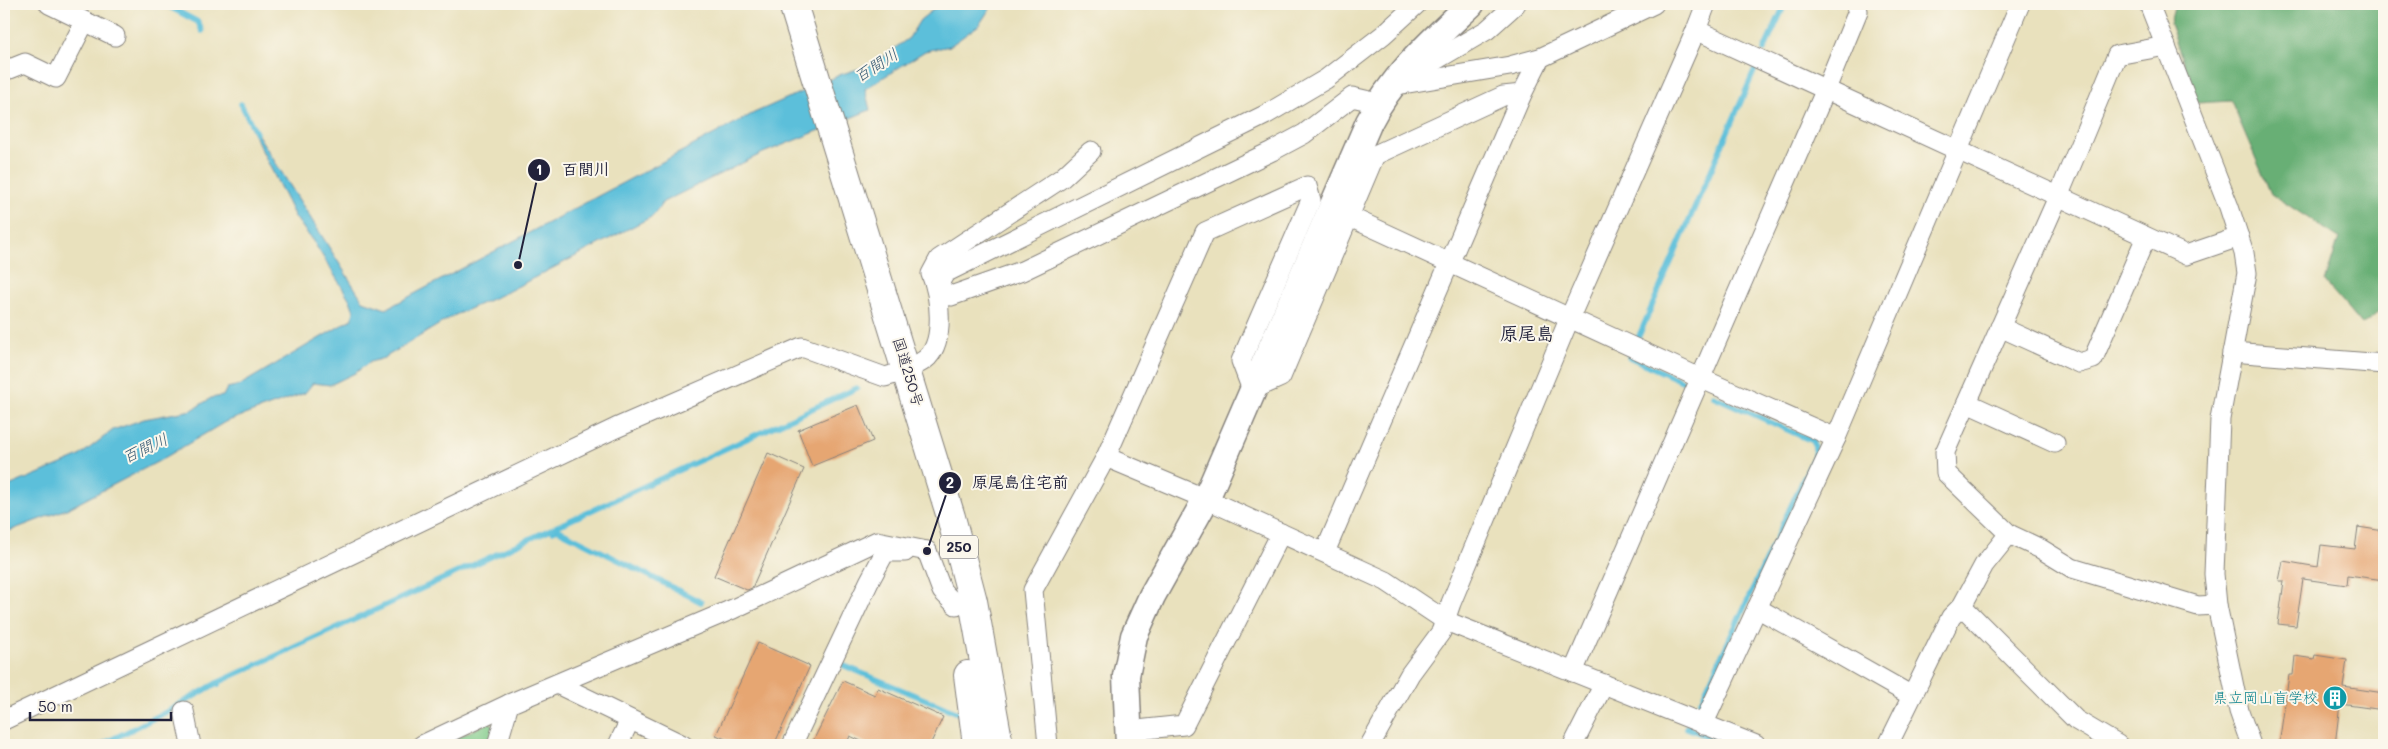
<svg xmlns="http://www.w3.org/2000/svg" width="2388" height="749" viewBox="0 0 2388 749" font-family="Mali,'Klee One',sans-serif">
<style>
.green{fill:#7fcb89;stroke:#507662}
.forest{fill:#67af75;stroke:#446858}
.water{fill:#5bbfda;stroke:#3e708a}
.lines{fill:none;stroke-linecap:round;stroke-linejoin:round}
.stream{stroke:#5bbfda;stroke-width:5.5}
.building{fill:#e6a672}
.street-casing{stroke:#86827c;stroke-width:21}
.secondary-casing{stroke:#86827c;stroke-width:29}
.highway-casing{stroke:#86827c;stroke-width:30}
.street{stroke:#fff;stroke-width:19}
.secondary{stroke:#fff;stroke-width:26}
.highway{stroke:#fff;stroke-width:28}
.labels{text-anchor:middle;stroke-width:4;stroke-linejoin:round;paint-order:stroke}
.shield{fill:#fbf7ec;stroke:#636270;stroke-width:1}
.shield-label{font-size:14px;font-weight:bold;fill:#22223b}
.street-label{font-size:15px;fill:#22223b;stroke:#fbf7ec}
.culture-label{font-size:15px;fill:#0d838f;stroke:#fbf7ec;text-anchor:end}
.water-label{font-size:16px;font-style:italic;fill:#365973;stroke:#fbf7ec}
.quarter-label{font-size:18px;font-weight:bold;fill:#22223b;stroke:#fbf7ec}
.leader{fill:none;stroke:#22223b;stroke-width:2}
.callout-dot{fill:#22223b;stroke:#fbf7ec;stroke-width:2}
.mark-label{font-size:15px;text-anchor:middle;font-weight:bold;fill:#fff}
.callout-label{font-size:16px;text-anchor:middle;font-weight:bold;fill:#22223b;stroke:#fbf7ec;stroke-width:4;stroke-linejoin:round;paint-order:stroke}
</style>
<rect width="100%" height="100%" fill="#fbf7ec"/>
<filter id="ink" filterUnits="userSpaceOnUse"><feTurbulence type="fractalNoise" baseFrequency=".02" numOctaves="2"/><feDisplacementMap in="SourceGraphic" scale="10" xChannelSelector="R" yChannelSelector="G"/><feConvolveMatrix kernelMatrix="1 2 1 2 8 2 1 2 1" color-interpolation-filters="sRGB"/></filter>
<filter id="wash" filterUnits="userSpaceOnUse"><feTurbulence type="fractalNoise" baseFrequency=".0096" numOctaves="4" result="noise"/><feDisplacementMap in="SourceGraphic" scale="20" xChannelSelector="R" yChannelSelector="G"/><feGaussianBlur stdDeviation="1.12" result="paint"/><feColorMatrix in="noise" values="0 0 0 0 0 0 0 0 0 0 0 0 0 0 0 0 0 1.4 0 .05"/><feComposite in="paint" operator="in"/></filter>
<g filter="url(#wash)">
<rect width="100%" height="100%" fill="#e9e1bd"/>
<!-- green -->
<polygon class="green" points="490,722 496,730 491,745 442,745"/>
<!-- forest -->
<polygon class="forest" points="2175,4 2384,4 2384,308 2362,325 2325,282 2339,238 2271,194 2231,101 2197,103 2170,23"/>
<!-- water -->
<polygon class="water" points="998,4 991,7 979,25 950,46 925,51 865,89 870,110 763,153 663,202 653,216 505,293 453,316 384,358 370,362 355,373 330,385 313,383 305,393 225,422 159,461 69,508 4,533 4,488 78,457 113,430 144,419 192,410 211,398 223,396 227,388 240,385 352,319 354,311 350,300 315,244 295,217 241,108 363,301 386,309 754,113 842,74 871,65 909,38 920,20 939,5"/>
<g class="lines">
<!-- stream -->
<g class="stream">
<polyline points="164,4 198,22 202,31"/>
<polyline points="1764,50 1785,4"/>
<polyline points="241,104 256,133"/>
<polyline points="1638,338 1756,67"/>
<polyline points="1630,354 1629,357 1682,381"/>
<polyline points="553,531 557,529 701,602"/>
<polyline points="840,664 958,713"/>
<polyline points="217,683 857,388"/>
<polyline points="1700,703 1814,456 1815,447 1812,441 1713,396"/>
<polyline points="1689,725 1687,728 1729,745"/>
<polyline points="101,745 170,710 217,683 218,685"/>
</g>
</g>
<g id="blocks">
<!-- building -->
<g class="building">
<polygon points="858,405 873,441 812,466 798,430"/>
<polygon points="768,453 804,469 752,588 747,590 714,576"/>
<polygon points="2358,527 2384,531 2384,580 2348,575 2347,585 2303,579 2296,626 2278,624 2284,581 2279,581 2283,561 2318,567 2321,545 2355,549"/>
<polygon points="758,643 810,666 774,745 739,745 716,735"/>
<polygon points="2315,655 2347,660 2343,687 2384,693 2384,710 2340,704 2335,745 2279,745 2289,675 2293,675 2295,656 2314,659"/>
<polygon points="843,681 875,695 878,688 943,717 930,745 870,745 850,736 846,745 811,745"/>
</g>
</g>
</g>
<g filter="url(#ink)">
<use href="#blocks" fill-opacity="0" stroke="#86827c" stroke-width="1"/>
<g class="lines">
<defs>
<g id="street">
<polyline points="49,4 115,36"/>
<polyline points="2149,4 2229,207 2244,253 2247,273 2220,419 2214,574 2217,605 2239,711 2251,745"/>
<polyline points="1696,30 2186,255 2239,237"/>
<polyline points="2166,46 2117,55 2058,197 1945,452 1946,473 2009,534 2041,549 2072,568 2198,606 2217,605"/>
<polyline points="4,66 10,69 25,63 56,78 84,23"/>
<polyline points="1405,78 1487,30 1516,4"/>
<polyline points="1391,86 1510,66 1540,58 1654,4"/>
<polyline points="1350,217 1702,379 1836,438"/>
<polyline points="937,287 945,273 1265,115 1326,79 1383,35 1417,4"/>
<polyline points="937,287 951,296 1022,271 1272,151 1304,134 1352,97 1378,103"/>
<polyline points="2000,327 2079,363 2093,359 2146,237"/>
<polyline points="2232,352 2384,364"/>
<path d="M 907,369 C 914,366 922,363 928,357 C 945,339 940,295 931,274 L 939,259 L 1062,178 L 1091,151"/>
<polyline points="1967,403 2055,443"/>
<polyline points="1106,457 1206,499 1386,581 1446,621 1756,745"/>
<polyline points="927,551 942,591 956,605"/>
<polyline points="1325,552 1522,94 1540,58"/>
<polyline points="1962,606 2076,720 2118,745"/>
<polyline points="1757,608 1912,696"/>
<polyline points="1573,672 1826,89 1858,11 1855,4"/>
<polyline points="557,684 683,745"/>
<polyline points="184,711 191,745"/>
<polyline points="4,720 616,428 802,347 885,377 895,374"/>
<polyline points="1703,725 1836,438 2020,4"/>
<polyline points="1128,731 1184,725 1281,533"/>
<polyline points="422,745 509,704 733,609 877,541 927,551"/>
<polyline points="497,745 509,704"/>
<polyline points="618,745 630,720"/>
<polyline points="792,745 869,582 885,552 905,552"/>
<polyline points="1048,745 1033,590 1106,457 1205,232 1307,186 1311,200 1241,361 1252,390 1281,377 1375,155 1503,96 1522,94"/>
<polyline points="1370,745 1410,674 1441,632 1451,603 1570,317 1696,30 1706,4"/>
<polyline points="1573,745 1604,684"/>
<polyline points="1888,745 1951,617 1962,606 1984,565 2009,534"/>
</g>
<path id="secondary" d="M 1129,745 L 1126,676 L 1134,636 L 1152,596 L 1206,499 L 1369,122 C 1393,75 1433,40 1471,4"/>
<g id="highway">
<polyline points="793,4 951,517 973,601 999,745"/>
<polyline points="968,675 977,745"/>
</g>
</defs>
<!-- street casing -->
<use href="#street" class="street-casing"/>
<!-- secondary casing -->
<use href="#secondary" class="secondary-casing"/>
<!-- highway casing -->
<use href="#highway" class="highway-casing"/>
<!-- street -->
<use href="#street" class="street"/>
<!-- secondary -->
<use href="#secondary" class="secondary"/>
<!-- highway -->
<use href="#highway" class="highway"/>
</g>
</g>
<!-- icons -->
<defs>
<symbol id="building-disc" viewBox="-11 -11 22 22"><circle r="9.5" fill="#0f9aa8" stroke="#fbf7ec"/><path d="M-4-6H4V6H1V3H-1V6H-4ZM-2.5-4.3h1.7v1.8h-1.7ZM.8-4.3h1.7v1.8H.8ZM-2.5-1h1.7V.8h-1.7ZM.8-1h1.7V.8H.8Z" fill="#fff"/></symbol>
</defs>
<g fill-rule="evenodd">
<use href="#building-disc" x="2321" y="684" width="28" height="28"/>
</g>
<g class="labels">
<!-- shield labels -->
<rect class="shield" x="940" y="535.5" width="38" height="23" rx="4"/>
<g class="shield-label">
<text x="959" y="552">250</text>
</g>
<!-- street labels -->
<g class="street-label">
<text transform="translate(908 372) rotate(73)" y="5">国道250号</text>
</g>
<!-- culture labels -->
<g class="culture-label">
<text x="2318" y="703">県立岡山盲学校</text>
</g>
<!-- water labels -->
<g class="water-label">
<text transform="translate(876 65) rotate(-32)" y="6">百間川</text>
<text transform="translate(145 448) rotate(-25)" y="6">百間川</text>
</g>
<!-- quarter labels -->
<g class="quarter-label">
<text x="1527" y="340">原尾島</text>
</g>
</g>
<!-- callouts -->
<path class="leader" d="M518 265L539 170M927 551L950 483"/>
<g class="callout-dot">
<circle cx="518" cy="265" r="5"/>
<circle cx="927" cy="551" r="5"/>
<circle cx="539" cy="170" r="12"/>
<circle cx="950" cy="483" r="12"/>
</g>
<g class="mark-label">
<text x="539" y="175">1</text>
<text x="950" y="488">2</text>
</g>
<g class="callout-label">
<text x="586" y="175">百間川</text>
<text x="1020" y="488">原尾島住宅前</text>
</g>
<!-- margin -->
<rect width="2388" height="749" fill="none" stroke="#fbf7ec" stroke-width="20"/>
<!-- scale -->
<path d="M30 712v8h141v-8" fill="none" stroke="#22223b" stroke-width="2.5"/>
<text x="38" y="712" font-size="15" fill="#22223b" stroke="#fbf7ec" stroke-width="4" paint-order="stroke">50 m</text>
</svg>
